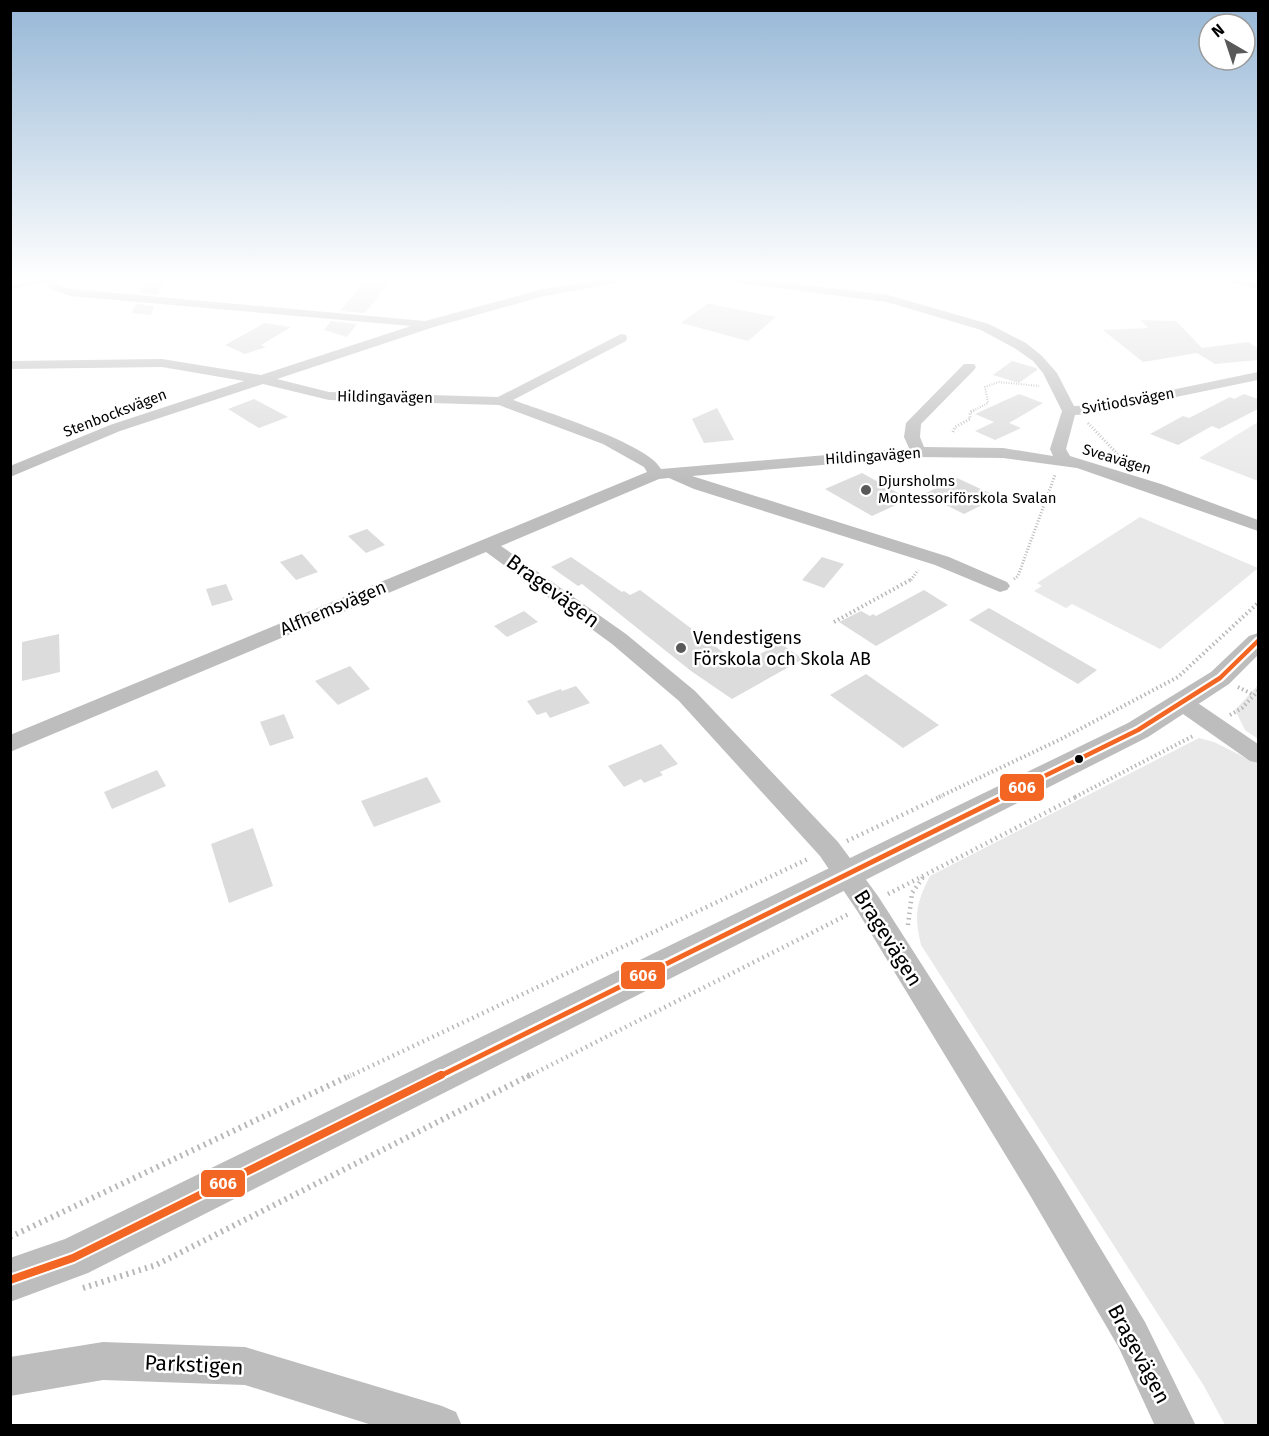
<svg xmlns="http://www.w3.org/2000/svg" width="1269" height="1436" viewBox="0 0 1269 1436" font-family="'Fira Sans',sans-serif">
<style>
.green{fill:#e9e9e9}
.building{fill:#dcdcdc}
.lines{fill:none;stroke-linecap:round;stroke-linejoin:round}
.path-far4{stroke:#b8b8b8;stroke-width:2;stroke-dasharray:1 1.5;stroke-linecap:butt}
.path-far3{stroke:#b8b8b8;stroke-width:3;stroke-dasharray:1 2;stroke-linecap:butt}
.path-far2{stroke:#b8b8b8;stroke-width:4;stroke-dasharray:1.5 3;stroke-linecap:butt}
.path-far1{stroke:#b8b8b8;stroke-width:4.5;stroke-dasharray:1.5 4;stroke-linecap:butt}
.path{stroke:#b8b8b8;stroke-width:6;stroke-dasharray:2 4.5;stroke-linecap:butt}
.service{fill:#bdbdbd;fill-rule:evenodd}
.minor{fill:#bdbdbd;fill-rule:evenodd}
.tertiary{fill:#bdbdbd;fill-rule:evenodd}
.bus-1-far2-casing{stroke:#fff;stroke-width:9}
.bus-1-far1-casing{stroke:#fff;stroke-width:10}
.bus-1-casing{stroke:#fff;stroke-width:12}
.bus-1-far2{stroke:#f26522;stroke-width:4.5}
.bus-1-far1{stroke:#f26522;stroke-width:5}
.bus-1{stroke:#f26522;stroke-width:8}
.poi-dot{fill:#595959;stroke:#fff;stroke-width:2}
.bus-dot{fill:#000;stroke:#fff;stroke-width:2}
.labels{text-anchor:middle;stroke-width:5;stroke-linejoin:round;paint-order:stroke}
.far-street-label{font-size:15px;fill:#000;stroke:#fff}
.far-poi-label{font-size:15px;fill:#000;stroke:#fff;text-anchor:start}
.street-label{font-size:18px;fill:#000;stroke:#fff}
.poi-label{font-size:18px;fill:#000;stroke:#fff;text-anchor:start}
.near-street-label{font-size:21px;fill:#000;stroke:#fff}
.line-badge{stroke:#fff;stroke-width:2}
.badge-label{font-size:16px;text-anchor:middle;font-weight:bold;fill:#fff}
</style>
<rect width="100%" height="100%" fill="#fff"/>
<!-- green -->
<g class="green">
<polygon points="1258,422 1258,481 1199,458"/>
<polygon points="1140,517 1258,568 1160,649 1072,604 1066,608 1034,591 1042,586 1037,583"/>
<polygon points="1258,685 1258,739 1245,730 1235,710"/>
<path d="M 1199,738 L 1214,742 L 1258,764 L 1258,1425 L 1225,1425 L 1204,1386 L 921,945 C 914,916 916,903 930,876 Z"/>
</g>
<!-- building -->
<g class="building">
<polygon points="145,280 163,280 158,295 140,293"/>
<polygon points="366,280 391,280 365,313 340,311"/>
<polygon points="136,304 154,306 151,315 132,313"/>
<polygon points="707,304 710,304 776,317 748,341 681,323"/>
<polygon points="1141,320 1176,321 1202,348 1248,342 1258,348 1258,360 1215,364 1197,353 1143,362 1103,330 1148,328"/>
<polygon points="331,321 357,324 347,337 324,330"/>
<polygon points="265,323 291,327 261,345 266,347 245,354 225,345"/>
<polygon points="1012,361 1036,368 1037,370 1019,383 993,375"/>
<polygon points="1019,394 1043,403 1009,423 1021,428 995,440 975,431 994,422 975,414"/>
<polygon points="1244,394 1258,399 1258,409 1219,429 1212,426 1178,445 1150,434 1183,416 1189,418 1230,397 1234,399"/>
<polygon points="254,399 288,417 259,428 228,409"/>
<polygon points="717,408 734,440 704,443 692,419"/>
<polygon points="862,473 909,499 872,516 825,489"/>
<polygon points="957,478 998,497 964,514 924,494"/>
<polygon points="367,529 385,545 366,553 348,536"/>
<polygon points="302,554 318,572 296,580 280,562"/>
<polygon points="571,557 622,592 624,591 630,595 640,590 740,665 780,643 803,659 732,699 691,671 582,584 578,586 551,567"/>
<polygon points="822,557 844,564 824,588 802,580"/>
<polygon points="226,584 233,600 212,606 206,589"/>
<polygon points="924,590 948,605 876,646 839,622 861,611 870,616 873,614 876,616"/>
<polygon points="989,608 1097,670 1078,684 969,620"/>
<polygon points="524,611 538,622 507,637 494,626"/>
<polygon points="59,634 60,672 22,681 22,642"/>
<polygon points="350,666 370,689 338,705 315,681"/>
<polygon points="866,674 939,725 903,748 830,695"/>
<polygon points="576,686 590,703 550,718 546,712 537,715 527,701 561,689 562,691"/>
<polygon points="284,714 294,738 270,746 260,722"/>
<polygon points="661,744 678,764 660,772 663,775 644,783 641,779 624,787 608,766"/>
<polygon points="157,770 166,786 112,809 104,792"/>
<polygon points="427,777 441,802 374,827 361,801"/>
<polygon points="253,828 273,886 229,903 211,844"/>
</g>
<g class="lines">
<!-- path-far4 -->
<polyline class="path-far4" points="971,412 988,403 985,387 999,382 1039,386"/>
<!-- path-far3 -->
<g class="path-far3">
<polyline points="1088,423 1124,461"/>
<polyline points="953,432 955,427 970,419 970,412 974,410"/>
<polyline points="1014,579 1018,576 1055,475"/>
<polyline points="911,580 918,570"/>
</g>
<!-- path-far2 -->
<g class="path-far2">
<polyline points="834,622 912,579"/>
<polyline points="1238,687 1254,695"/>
<polyline points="1230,715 1242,708 1258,691"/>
<polyline points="939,797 1061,739 1178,677 1258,603"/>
<polyline points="1075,797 1195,735"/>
</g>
<!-- path-far1 -->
<g class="path-far1">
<polyline points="847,841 942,796"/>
<polyline points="888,894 1078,796"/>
<polyline points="908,925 912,893 924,876"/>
<polyline points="348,1077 810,858"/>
<polyline points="527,1077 849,914"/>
</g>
<!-- path -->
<g class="path">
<polyline points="10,1237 351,1075"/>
<polyline points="83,1288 156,1265 530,1075"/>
</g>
<!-- service -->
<polygon class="service" points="39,280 49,280 10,290 10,286"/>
<!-- minor -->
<g class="minor">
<path d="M 42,280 L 55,280 L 59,285 L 71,289 L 425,321 L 543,289 L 598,280 L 617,280 L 616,283 L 544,296 L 434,327 L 277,379 L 329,392 L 498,397 L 621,334 L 626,335 L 627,338 L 626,341 L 513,400 C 543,411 649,444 661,469 L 909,448 L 904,437 L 906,423 L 964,364 L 974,364 L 976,367 L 974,370 L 921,424 L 920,437 L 924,447 L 1003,448 L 1053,456 L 1050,449 L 1062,411 L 1043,373 L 1033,361 L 1016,349 L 981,330 L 887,302 L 738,283 L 732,280 L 766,280 L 888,295 L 989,324 L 1026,343 L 1042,356 L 1057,373 L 1074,406 L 1099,405 L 1258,372 L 1258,380 L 1099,413 L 1075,415 L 1066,449 L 1070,456 L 1161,484 L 1258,520 L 1258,531 L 1077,468 L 1003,458 L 918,457 L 692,476 L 949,557 L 1007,582 L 1010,586 L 1007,590 L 1000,592 L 935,565 L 694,489 L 669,478 L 659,479 L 501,546 L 626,634 L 695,691 L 838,842 L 878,896 L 1055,1173 L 1145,1322 L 1196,1426 L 1155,1426 L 1119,1348 L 1031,1197 L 858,912 L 820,856 L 679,701 L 612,644 L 486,552 L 10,752 L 10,735 L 647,472 L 644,467 L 603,444 L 499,405 L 329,400 L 263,384 L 120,431 L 10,477 L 10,466 L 110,425 L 244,381 L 162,367 L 10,369 L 10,361 L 162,359 L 261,375 L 411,326 L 70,296 L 51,289 Z"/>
<polygon points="1227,280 1258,283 1258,289 1229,282"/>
<polygon points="1181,695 1189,697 1258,744 1258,763 1250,761 1173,707 1170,702 1173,697"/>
<polygon points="103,1342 245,1347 442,1406 456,1412 462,1426 375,1426 245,1385 103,1380 10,1396 10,1357"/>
</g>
<!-- tertiary -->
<polygon class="tertiary" points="1258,633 1258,655 1229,684 1148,737 88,1273 10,1302 10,1258 65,1239 1128,723 1211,672 1249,636"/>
<defs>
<polyline id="bus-1-far2" points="1002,797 1138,730 1220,678 1258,641"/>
<polyline id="bus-1-far1" points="438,1077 1005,796"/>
<polyline id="bus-1" points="10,1280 73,1258 441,1075"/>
</defs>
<!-- bus-1-far2 casing -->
<use href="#bus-1-far2" class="bus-1-far2-casing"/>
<!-- bus-1-far1 casing -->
<use href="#bus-1-far1" class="bus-1-far1-casing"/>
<!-- bus-1 casing -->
<use href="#bus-1" class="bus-1-casing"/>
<!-- bus-1-far2 -->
<use href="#bus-1-far2" class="bus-1-far2"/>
<!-- bus-1-far1 -->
<use href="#bus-1-far1" class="bus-1-far1"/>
<!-- bus-1 -->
<use href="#bus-1" class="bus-1"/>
</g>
<!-- sky -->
<linearGradient id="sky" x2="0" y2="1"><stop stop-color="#96b7d6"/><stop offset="0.58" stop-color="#fff"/><stop offset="1" stop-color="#fff" stop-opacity="0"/></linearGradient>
<rect width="1269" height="481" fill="url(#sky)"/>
<!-- markers -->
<g class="poi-dot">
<circle cx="866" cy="490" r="6"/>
<circle cx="681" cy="648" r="6"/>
</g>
<circle class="bus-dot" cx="1079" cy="759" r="5"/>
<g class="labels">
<!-- far-street labels -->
<g class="far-street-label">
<text transform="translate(385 397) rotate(1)" y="5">Hildingavägen</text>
<text transform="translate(1128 401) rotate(-10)" y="5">Svitiodsvägen</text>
<text transform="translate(115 413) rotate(-21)" y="5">Stenbocksvägen</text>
<text transform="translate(873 456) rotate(-4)" y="5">Hildingavägen</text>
<text transform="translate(1117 459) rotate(17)" y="5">Sveavägen</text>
</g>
<!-- far-poi labels -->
<g class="far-poi-label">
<text x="878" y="486">Djursholms<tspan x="878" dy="17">Montessoriförskola Svalan</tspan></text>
</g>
<!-- street labels -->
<g class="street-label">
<text transform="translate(333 608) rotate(-23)" y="6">Alfhemsvägen</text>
</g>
<!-- poi labels -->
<g class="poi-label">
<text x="693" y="644">Vendestigens<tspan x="693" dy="21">Förskola och Skola AB</tspan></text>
</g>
<!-- near-street labels -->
<g class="near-street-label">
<text transform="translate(553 591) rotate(36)" y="7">Bragevägen</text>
<text transform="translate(888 938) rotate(58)" y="7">Bragevägen</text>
<text transform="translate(1139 1354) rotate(62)" y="7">Bragevägen</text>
<text transform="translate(194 1365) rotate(3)" y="7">Parkstigen</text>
</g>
</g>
<g class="line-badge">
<rect x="999" y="773" width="46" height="29" rx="6" fill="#f26522"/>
<rect x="620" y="961" width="46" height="29" rx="6" fill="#f26522"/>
<rect x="200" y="1169" width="46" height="29" rx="6" fill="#f26522"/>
</g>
<g class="badge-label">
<text x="1022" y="793">606</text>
<text x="643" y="981">606</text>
<text x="223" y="1189">606</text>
</g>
<!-- border -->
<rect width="1269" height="1436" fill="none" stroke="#000000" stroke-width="24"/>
<!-- north arrow -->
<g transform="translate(1227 42) rotate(321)"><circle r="28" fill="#ffffff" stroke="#999999" stroke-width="1.5"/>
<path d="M0-4.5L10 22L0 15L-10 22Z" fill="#595959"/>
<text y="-9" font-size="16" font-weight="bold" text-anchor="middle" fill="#000000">N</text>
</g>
</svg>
